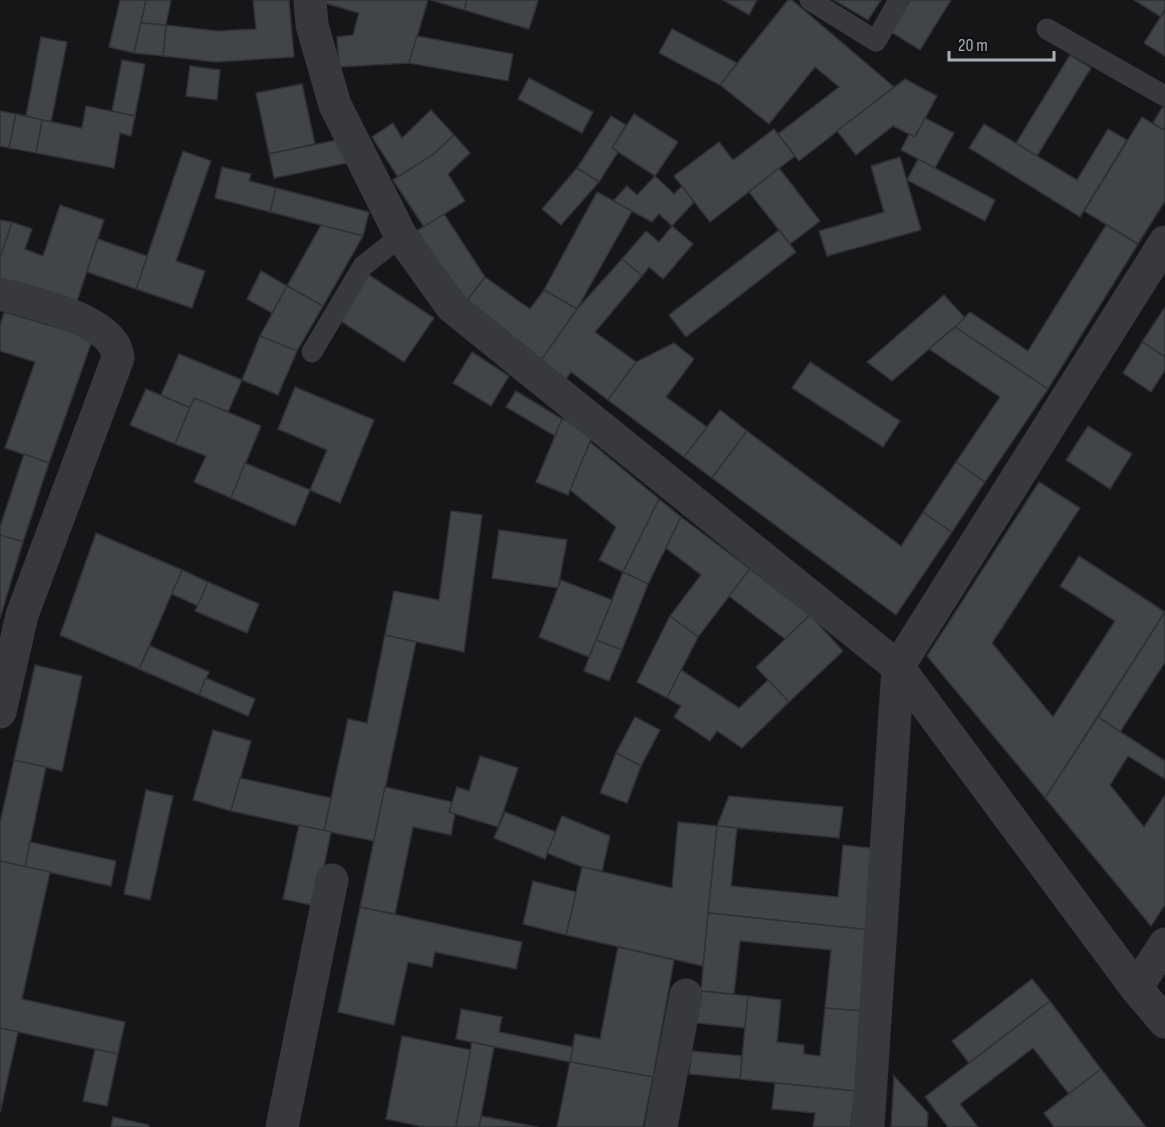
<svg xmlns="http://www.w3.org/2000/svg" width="1165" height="1127" viewBox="0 0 1165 1127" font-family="'Sofia Sans Condensed',sans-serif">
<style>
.building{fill:#424548;stroke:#303134;stroke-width:1.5}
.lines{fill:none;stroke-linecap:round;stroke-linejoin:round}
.lane{stroke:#37393d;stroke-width:21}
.street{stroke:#37393d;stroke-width:33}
</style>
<rect width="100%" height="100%" fill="#161618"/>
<!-- building -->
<g class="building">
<polygon points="120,0 146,0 134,53 109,47"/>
<polygon points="146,0 171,0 166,25 141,23"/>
<polygon points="253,0 289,0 294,57 216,62 163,56 166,25 217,31 256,29"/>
<polygon points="322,0 428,0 409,63 339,67 337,37 353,35 359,13 321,2"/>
<polygon points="431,0 467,0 464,10"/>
<polygon points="467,0 535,0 538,1 529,29 464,10"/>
<polygon points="723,0 757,0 749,15"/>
<polygon points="788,0 792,0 894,87 799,161 778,134 839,87 815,67 769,124 720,85"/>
<polygon points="834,0 881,0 868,20"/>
<polygon points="910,0 951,0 920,50 891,32"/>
<polygon points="1134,0 1165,0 1165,10 1161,17"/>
<polygon points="1165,10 1165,56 1144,43"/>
<polygon points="141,23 166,25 163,56 134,53"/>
<polygon points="672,29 737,63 720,85 659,53"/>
<polygon points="417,36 513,54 508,81 409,63"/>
<polygon points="41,37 67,42 51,122 26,116"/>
<polygon points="1070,55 1091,68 1037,156 1016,143"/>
<polygon points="122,60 145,64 135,116 112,111"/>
<polygon points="190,66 220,70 217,100 186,96"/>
<polygon points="529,78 593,112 582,133 518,99"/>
<polygon points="905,79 937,96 915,137 893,126 856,155 837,131"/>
<polygon points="302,84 315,144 269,154 256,93"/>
<polygon points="86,106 135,116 131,136 120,133 114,168 36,153 42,120 82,128"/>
<polygon points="1163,106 1165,108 1165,131 1153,123"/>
<polygon points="431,110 454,135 434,154 398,177 372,137 393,123 402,138"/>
<polygon points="0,111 16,114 9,148 0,146"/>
<polygon points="16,114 42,120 36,153 9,148"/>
<polygon points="634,114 678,142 655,176 612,148"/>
<polygon points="611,116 626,125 612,148 618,152 599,182 577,168"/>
<polygon points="1142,117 1165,131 1165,201 1138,244 1084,211"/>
<polygon points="925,118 954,133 935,168 901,150 909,134 915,137"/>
<polygon points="984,124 1077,180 1108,129 1127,140 1080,217 969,148"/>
<polygon points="774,129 795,156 710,222 674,176 719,142 733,160"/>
<polygon points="454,135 470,153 448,174 465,201 424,227 393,180 434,154"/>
<polygon points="342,139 347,163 274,178 269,154"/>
<polygon points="183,151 211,161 176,261 205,271 192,308 136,289"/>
<polygon points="900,157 921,230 827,256 819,231 884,212 871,166"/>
<polygon points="918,159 995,200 985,221 907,180"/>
<polygon points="222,167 251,174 249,181 276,188 270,212 215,198"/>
<polygon points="577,168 599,182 561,225 542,209"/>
<polygon points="779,168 820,221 790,244 749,192"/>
<polygon points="655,176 674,194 682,186 694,202 672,226 659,214 652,222 613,201 627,186 637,195"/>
<polygon points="276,188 369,212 363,236 270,212"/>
<polygon points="597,192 632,211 577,309 544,290"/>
<polygon points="60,205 104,220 75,307 0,282 0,258 12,222 32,229 25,249 43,256"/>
<polygon points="444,214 485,277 463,306 415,232"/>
<polygon points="0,220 12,222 0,258"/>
<polygon points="321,225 363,236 323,306 287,286"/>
<polygon points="1106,225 1138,244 1048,389 955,327 970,312 1028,351"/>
<polygon points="672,226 693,244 663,279 649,267 642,276 622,259 646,231 659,242"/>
<polygon points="779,230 796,252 686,337 669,315"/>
<polygon points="98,239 147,256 136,289 87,272"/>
<polygon points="622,259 642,276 595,332 636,362 608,400 571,372 564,382 539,363 577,309"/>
<polygon points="261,271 287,286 272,313 247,299"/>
<polygon points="366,273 434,318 404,362 336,318"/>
<polygon points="485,277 530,309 544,290 577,309 539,363 463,306"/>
<polygon points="287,286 323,306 297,351 260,336"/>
<polygon points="944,295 965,318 892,381 867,362"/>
<polygon points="1165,307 1165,357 1142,342"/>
<polygon points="4,312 93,338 49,463 5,448 35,362 0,351 0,326"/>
<polygon points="955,327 1048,389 985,482 956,462 1000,397 929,349"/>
<polygon points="260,336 297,351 278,395 242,380"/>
<polygon points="1142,342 1165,357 1165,370 1151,392 1123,373"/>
<polygon points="674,343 694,359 666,397 707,427 684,457 608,400 636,362"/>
<polygon points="472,352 509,376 491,406 453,383"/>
<polygon points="179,354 242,380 228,412 194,398 190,408 161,395"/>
<polygon points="810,362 900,421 883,447 792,388"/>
<polygon points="295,387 374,420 340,503 310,490 327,450 278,429"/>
<polygon points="146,389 190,408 175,444 130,425"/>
<polygon points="516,391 562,419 555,436 506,407"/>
<polygon points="194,398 261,426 231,498 194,482 206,456 175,444"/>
<polygon points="720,410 747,431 712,478 684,457"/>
<polygon points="562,419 594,432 568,495 536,482"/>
<polygon points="1088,426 1132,454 1110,489 1066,460"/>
<polygon points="747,431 901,546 923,512 952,532 896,615 712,478"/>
<polygon points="590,442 659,499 623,572 599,560 616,527 570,490"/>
<polygon points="24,454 49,463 23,542 0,535 0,527"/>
<polygon points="956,462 985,482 952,532 923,512"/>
<polygon points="245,463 310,490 295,526 231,498"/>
<polygon points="1039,482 1080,508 992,643 1053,717 1115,621 1060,586 1079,556 1165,612 1045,798 927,656"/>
<polygon points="659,499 681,517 648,584 623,572"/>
<polygon points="451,511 482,515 464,652 385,635 394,591 439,600"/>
<polygon points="681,517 750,569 698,637 670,616 701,575 666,548"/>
<polygon points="499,530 567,540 558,588 492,578"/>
<polygon points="96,533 182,570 139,669 60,635"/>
<polygon points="0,535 23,542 0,618"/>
<polygon points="750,569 810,615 785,639 729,596"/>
<polygon points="182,570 208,582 198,606 172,594"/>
<polygon points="623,572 648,584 622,650 596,640"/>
<polygon points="561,580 612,600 589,657 539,637"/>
<polygon points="208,582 259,604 247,633 195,611"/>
<polygon points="1165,612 1165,662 1120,732 1098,717"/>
<polygon points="810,615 843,651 789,702 756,667"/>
<polygon points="670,616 698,637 667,698 637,682"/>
<polygon points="385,635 416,642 374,841 324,831 348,719 367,723"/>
<polygon points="596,640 622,650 609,681 584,671"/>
<polygon points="150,646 209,672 199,695 139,669"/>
<polygon points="35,665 82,676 62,771 14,760"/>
<polygon points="681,670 739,708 768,680 789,702 742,748 717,731 710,741 674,717 681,706 667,698"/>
<polygon points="206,678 255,699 248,716 199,695"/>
<polygon points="635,717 660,730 641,766 616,753"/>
<polygon points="1098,717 1165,761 1165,779 1128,756 1110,785 1144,827 1165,795 1165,905 1151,926 1045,798"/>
<polygon points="213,730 251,741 231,811 193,800"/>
<polygon points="616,753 641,766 627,803 600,793"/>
<polygon points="480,756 518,768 498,827 449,812 457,787 469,791"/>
<polygon points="14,760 46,767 25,867 0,861 0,823"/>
<polygon points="240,778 331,798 324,831 231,811"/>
<polygon points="385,787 452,802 449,812 455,814 451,835 413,827 395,914 360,907"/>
<polygon points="146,790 173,796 150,900 124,894"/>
<polygon points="729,796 843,807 839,838 717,826"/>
<polygon points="505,812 556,832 545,859 494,838"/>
<polygon points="562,816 610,836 602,871 582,867 547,853"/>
<polygon points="678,822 717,826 703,966 566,935 582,867 672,888"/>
<polygon points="299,825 331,832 316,906 283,899"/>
<polygon points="717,826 737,828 731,886 838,897 843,845 879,849 871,930 708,913"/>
<polygon points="30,842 116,861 111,886 25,867"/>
<polygon points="0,861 50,872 22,999 125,1022 118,1054 0,1028"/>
<polygon points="533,881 576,892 566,935 523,924"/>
<polygon points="360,907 522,942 516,969 435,952 432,967 408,962 394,1025 338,1012"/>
<polygon points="708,913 871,930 863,1011 825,1008 831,950 740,941 734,994 701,991"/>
<polygon points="618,947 674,960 653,1077 570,1062 575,1034 600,1039"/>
<polygon points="1032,979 1050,1001 969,1063 952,1041"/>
<polygon points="691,990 748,996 745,1028 688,1022"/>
<polygon points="748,996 781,1000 777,1042 804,1045 804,1054 820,1056 825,1008 863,1011 855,1091 740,1079"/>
<polygon points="1050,1001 1101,1069 1069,1094 1033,1048 960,1104 978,1127 948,1127 925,1097"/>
<polygon points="461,1009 502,1017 499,1032 573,1047 570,1062 456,1039"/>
<polygon points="0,1028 18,1032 0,1113"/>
<polygon points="402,1036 471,1050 456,1127 424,1127 386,1119"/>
<polygon points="472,1042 494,1047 481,1116 479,1127 456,1127"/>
<polygon points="95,1049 118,1054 107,1106 83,1101"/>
<polygon points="692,1051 742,1056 740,1079 689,1074"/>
<polygon points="570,1062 653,1077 643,1127 557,1127"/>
<polygon points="1101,1069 1146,1127 1054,1127 1044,1113"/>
<polygon points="894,1076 928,1113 927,1127 891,1127"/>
<polygon points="775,1083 855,1091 851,1127 813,1127 815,1113 772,1109"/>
<polygon points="481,1116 538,1127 479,1127"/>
<polygon points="113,1117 149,1125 149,1127 111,1127"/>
</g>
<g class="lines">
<!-- lane -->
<g class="lane">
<polyline points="810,0 876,41 899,0"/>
<polyline points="1047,29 1165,96"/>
<polyline points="312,352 363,266 401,236"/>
</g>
<!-- street -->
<g class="street">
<polyline points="310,0 312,25 335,105 401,236 452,307 898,667 1136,988 1165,1022"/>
<path d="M 0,294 C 31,302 116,320 118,358 L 22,615 L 0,712"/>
<polyline points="1136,988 1165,944"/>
<polyline points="282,1127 332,880"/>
<polyline points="661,1127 686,995"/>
<polyline points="868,1127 898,667 1165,242"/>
</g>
</g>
<!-- scale -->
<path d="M949 51v9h105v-9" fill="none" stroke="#a8afb8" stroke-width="3"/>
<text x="958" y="51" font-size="18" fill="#a8afb8" stroke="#111113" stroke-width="4.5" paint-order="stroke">20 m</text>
</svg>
